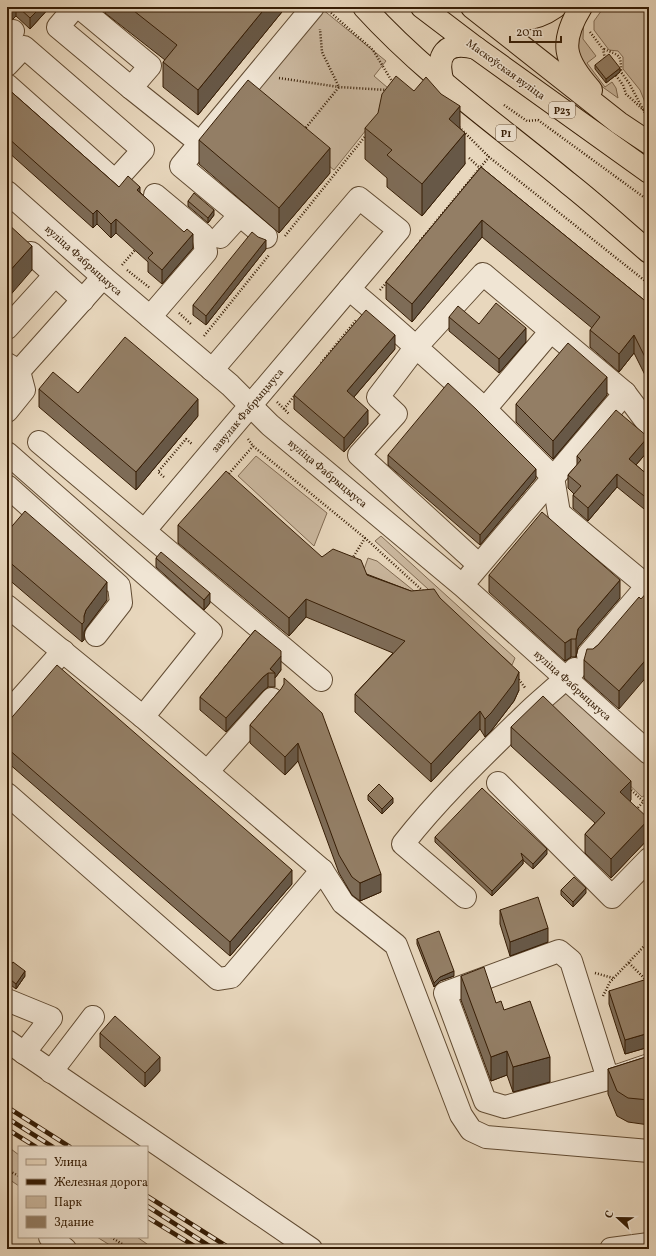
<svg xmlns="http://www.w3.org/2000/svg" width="656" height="1256" viewBox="0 0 656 1256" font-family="Vollkorn,serif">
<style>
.green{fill:#cab79e;stroke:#806a52}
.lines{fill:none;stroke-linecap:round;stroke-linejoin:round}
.minor-casing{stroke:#624c33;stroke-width:24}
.major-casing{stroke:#361d05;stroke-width:24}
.path{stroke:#361d05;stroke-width:2.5;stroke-dasharray:1 2;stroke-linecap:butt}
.minor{stroke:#f0e5d4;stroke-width:22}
.major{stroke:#e8d7bd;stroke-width:22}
.rail-casing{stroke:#361d05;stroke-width:4.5}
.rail{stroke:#f0e5d4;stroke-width:3;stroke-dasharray:9;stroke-linecap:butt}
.wall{fill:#7e6c57;stroke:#361d05}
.shaded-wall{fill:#675847;stroke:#361d05}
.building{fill:#937e65;stroke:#361d05}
.labels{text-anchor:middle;stroke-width:3;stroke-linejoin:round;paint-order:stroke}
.shield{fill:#f0e5d4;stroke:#6e5943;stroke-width:1}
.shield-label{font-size:10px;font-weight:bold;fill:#361d05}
.street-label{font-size:11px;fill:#361d05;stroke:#f0e5d4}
</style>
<rect width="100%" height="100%" fill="#e8d7bd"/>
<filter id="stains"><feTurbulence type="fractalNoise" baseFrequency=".005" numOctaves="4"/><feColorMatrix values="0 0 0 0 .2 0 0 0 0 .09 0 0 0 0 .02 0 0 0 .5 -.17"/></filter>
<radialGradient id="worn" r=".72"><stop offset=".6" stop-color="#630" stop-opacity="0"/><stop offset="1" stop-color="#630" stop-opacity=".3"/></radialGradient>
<!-- green -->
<g class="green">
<polygon points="604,7 644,7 649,31 649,112 640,90 623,69 623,57 618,51 609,50 594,30 594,21"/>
<polygon points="322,9 386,61 374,76 395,94 334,170 245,99"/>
<polygon points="584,9 583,39 596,56 587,63 605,87 612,82 616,88 618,98 590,78 576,50"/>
<polygon points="256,456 327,513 314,546 238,476"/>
<polygon points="381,536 515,658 512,665 375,541"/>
<polygon points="368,558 377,561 434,607 361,578"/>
<polygon points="570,693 649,761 649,793 642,797 545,705 555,694"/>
<polygon points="7,1146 19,1155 19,1186 7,1178"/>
<polygon points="97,1237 137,1237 154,1249 116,1249"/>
</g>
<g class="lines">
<defs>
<g id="minor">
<polyline points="75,7 58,27 131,88"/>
<polyline points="79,7 150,66 131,88 200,143"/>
<polyline points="7,37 13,31"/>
<polyline points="7,65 24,47 143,150 115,181 7,85"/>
<polyline points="7,192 103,277 230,385 270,425 464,587 649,753"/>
<polyline points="240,215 266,237"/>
<polyline points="220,237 240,215 181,166 313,7"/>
<polyline points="31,253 83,300"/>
<polyline points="150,317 206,252 203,235 155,195"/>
<polyline points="7,328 55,275"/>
<polyline points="7,364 19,371 103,277"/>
<path d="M 212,370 L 359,198 L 399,230 L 349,289 C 395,327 440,369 485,409 L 551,331 L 483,274 L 416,347 L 378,397 L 396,414 L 359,455 L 479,565"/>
<polyline points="625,393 649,425"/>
<polyline points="485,409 553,477 559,513 647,586"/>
<polyline points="7,411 24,390 19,371"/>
<polyline points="39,442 321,680"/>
<polyline points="7,453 211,632 143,717"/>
<polyline points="7,486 119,586 121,603 96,635"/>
<polyline points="145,530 349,289"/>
<polyline points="470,576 625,393 551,331"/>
<polyline points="7,606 143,717 322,870 343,903 396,945 461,1115 471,1130 486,1137 649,1151"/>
<polyline points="588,655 647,586 649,585"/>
<polyline points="7,714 63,651"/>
<polyline points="207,772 272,699"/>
<polyline points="498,783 612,897 649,859"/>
<polyline points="7,794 218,979 231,977 322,870"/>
<path d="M 465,897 L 403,844 C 439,798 483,756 525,715 C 541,699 559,686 575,669"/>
<polyline points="7,1000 51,1018 24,1053"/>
<polyline points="7,1041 311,1249"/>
<polyline points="51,1072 93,1017"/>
<polyline points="608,1079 571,961 559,951 445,993 485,1101 505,1107 608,1079 649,1065"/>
<polyline points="50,1237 65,1249"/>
<polyline points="611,1249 649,1244"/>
</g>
<g id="major">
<path d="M 364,7 C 426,75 498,125 568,183 C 596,205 622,229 649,252"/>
<polyline points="422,7 476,48 649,172"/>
<polyline points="472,7 619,123 649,143"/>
<path d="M 581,7 C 559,43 564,60 591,90"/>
<path d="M 485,12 C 511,21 531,24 555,7"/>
<path d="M 443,83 C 435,55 445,40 476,48"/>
</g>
</defs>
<!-- minor casing -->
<use href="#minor" class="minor-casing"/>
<!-- major casing -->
<use href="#major" class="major-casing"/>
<!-- path -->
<g class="path">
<polyline points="331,13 373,50 393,83"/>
<polyline points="590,32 603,49 605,59"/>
<path d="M 604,49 C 619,56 621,53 621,71"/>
<polyline points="618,68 629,83 645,113"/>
<polyline points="614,73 623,85 626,94 649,115"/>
<polyline points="279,78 339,87 387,90"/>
<polyline points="504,105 527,121 538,120 649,201"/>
<polyline points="457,125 489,157"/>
<polyline points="304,130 339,87 322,52 320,29"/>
<polyline points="469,158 480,168"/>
<polyline points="285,236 367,134"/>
<polyline points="420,241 489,157 649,284"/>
<polyline points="122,265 135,250"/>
<polyline points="127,270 150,288"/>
<polyline points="380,290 387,282"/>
<polyline points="179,313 192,325"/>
<polyline points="204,336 269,255"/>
<polyline points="321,363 357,319"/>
<polyline points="277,402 289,414"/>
<polyline points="284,409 295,395"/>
<polyline points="248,439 253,446 365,538 423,591"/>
<polyline points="227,476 253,446"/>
<polyline points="164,477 158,472 186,439 192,444"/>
<polyline points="352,559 365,538"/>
<polyline points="517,677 526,689"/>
<polyline points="629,788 643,801 649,803"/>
<polyline points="636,810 643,802"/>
<polyline points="629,963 644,978 649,994"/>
<polyline points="595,973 613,978"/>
<polyline points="603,996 610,982 649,941"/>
<polyline points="7,1170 19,1176"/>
<polyline points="111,1237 130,1249"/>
</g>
<!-- minor -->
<use href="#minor" class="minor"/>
<!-- major -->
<use href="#major" class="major"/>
<defs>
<g id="rail">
<polyline points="7,1107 70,1147"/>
<polyline points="7,1118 53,1147"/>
<polyline points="7,1129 36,1147"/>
<polyline points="147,1196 231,1249"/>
<polyline points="147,1206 214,1249"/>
<polyline points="147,1217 199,1249"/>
</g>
</defs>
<!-- rail casing -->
<use href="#rail" class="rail-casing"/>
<!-- rail -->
<use href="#rail" class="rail"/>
</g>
<!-- wall -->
<g class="wall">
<polygon points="7,7 50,7 30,29 16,16 13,19 7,21"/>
<polygon points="105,7 205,7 207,9 209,7 286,7 198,115 163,87 163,62 165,60 105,13"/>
<polygon points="595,65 620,72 606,83 595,69"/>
<polygon points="7,88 119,187 140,192 193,248 162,284 148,272 148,262 116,233 111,238 97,224 93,228 7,151"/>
<polygon points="414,91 460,128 465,164 422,216 387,187 387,178 365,159 365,128"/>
<polygon points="199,140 330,173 279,233 199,164"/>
<polygon points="481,167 649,304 649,383 634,353 619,372 590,347 590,330 592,328 482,237 412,322 386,299 386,282"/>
<polygon points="188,201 214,215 208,223 188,206"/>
<polygon points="266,249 206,325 193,315 193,305"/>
<polygon points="449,317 479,324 526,342 499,373 449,331"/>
<polygon points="395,349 354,397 368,424 344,452 294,409 294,395"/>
<polygon points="39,389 78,393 198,416 136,490 39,407"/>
<polygon points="607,395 553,459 516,422 516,404"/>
<polygon points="648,451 636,465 649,476 649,513 617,487 588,521 573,508 573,495 574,494 568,488 568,475 577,465 577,456"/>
<polygon points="388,455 536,478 480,545 388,465"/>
<polygon points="178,525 322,557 411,591 519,690 514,701 491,731 485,737 480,729 431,782 355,712 355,694 393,653 306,617 289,636 178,543"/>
<polygon points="7,532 107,600 86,628 84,632 84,640 82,642 7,578"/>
<polygon points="156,558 210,603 204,610 156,567"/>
<polygon points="489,575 620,598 578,647 576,657 571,657 565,661 489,592"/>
<polygon points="641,599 619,709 584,678 584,660 593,649 598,645"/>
<polygon points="255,630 281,670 275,678 275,687 268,687 263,691 226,732 200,710 200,697"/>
<polygon points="281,689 381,892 360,901 352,895 339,873 298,761 285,775 250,743 250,725"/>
<polygon points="7,723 292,884 230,956 7,762"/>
<polygon points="511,727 631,800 630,801 649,838 611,878 585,853 585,834 595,823 511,746"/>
<polygon points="368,795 393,803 382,814 368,800"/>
<polygon points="435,837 547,854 533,869 523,860 523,864 492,896 435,842"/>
<polygon points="561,890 586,893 573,907 561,895"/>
<polygon points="500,910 548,942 510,956 500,924"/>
<polygon points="417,939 454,976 440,981 434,987 417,944"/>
<polygon points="7,970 25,976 16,989 7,982"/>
<polygon points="461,976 496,1003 504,1010 550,1082 513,1092 507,1075 491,1081 461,1000"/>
<polygon points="609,991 649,994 649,1047 625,1054 609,1004"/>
<polygon points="100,1033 160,1071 145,1087 100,1047"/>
<polygon points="649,1056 649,1125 628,1122 617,1116 608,1094 608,1069"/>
</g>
<!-- shaded-wall -->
<g class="shaded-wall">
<polygon points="14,7 16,7 16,16 13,19 7,21 7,10"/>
<polygon points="41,7 50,7 30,29 30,18"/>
<polygon points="266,7 286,7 198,115 198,90"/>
<polygon points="620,68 620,72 606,83 606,79"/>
<polygon points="460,106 460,137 449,119"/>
<polygon points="465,133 465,164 422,216 422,184"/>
<polygon points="330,148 330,173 279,233 279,208"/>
<polygon points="140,187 140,201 137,190"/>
<polygon points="97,210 97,224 93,228 93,214"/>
<polygon points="214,210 214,215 208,223 208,218"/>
<polygon points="116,219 116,233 111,238 111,224"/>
<polygon points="482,220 482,237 412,322 412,304"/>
<polygon points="193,234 193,248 162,284 162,270"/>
<polygon points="266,240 266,249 206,325 206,316"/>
<polygon points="32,246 32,270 7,299 7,274"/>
<polygon points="526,328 526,342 499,373 499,359"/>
<polygon points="395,335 395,349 347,405 347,391"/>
<polygon points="634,335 634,353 619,372 619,354"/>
<polygon points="9,366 9,384 7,386 7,368"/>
<polygon points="607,377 607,395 553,459 553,441"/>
<polygon points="198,399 198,416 136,490 136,472"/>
<polygon points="368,410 368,424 344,452 344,438"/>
<polygon points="648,437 648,451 629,473 629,459"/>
<polygon points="536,469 536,478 480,545 480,535"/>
<polygon points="617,474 617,487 588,521 588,508"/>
<polygon points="620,580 620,598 578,647 576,657 576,639 578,629"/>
<polygon points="107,582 107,600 86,628 84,632 84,640 82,642 82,624 84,616 86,610"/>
<polygon points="210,593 210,603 204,610 204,600"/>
<polygon points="306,599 306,617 289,636 289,618"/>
<polygon points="571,639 571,657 565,661 565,643"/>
<polygon points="281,656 281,670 275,678 275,673 270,669"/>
<polygon points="649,656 649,674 619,709 619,691"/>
<polygon points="519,672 519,690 514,701 491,731 485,737 485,719"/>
<polygon points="268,673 268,687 263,691 226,732 226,718 263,677"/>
<polygon points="480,711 480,729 431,782 431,764"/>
<polygon points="298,743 298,761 285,775 285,757"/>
<polygon points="631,781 631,800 620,811 620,792"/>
<polygon points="393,798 393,803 382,814 382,809"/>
<polygon points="649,819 649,838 611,878 611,859"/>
<polygon points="547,849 547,854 533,869 533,864"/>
<polygon points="523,859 523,864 492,896 492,891"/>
<polygon points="292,870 292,884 230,956 230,942"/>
<polygon points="381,874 381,892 360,901 360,883"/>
<polygon points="586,888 586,893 573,907 573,902"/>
<polygon points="548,928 548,942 510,956 510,942"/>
<polygon points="25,971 25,976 16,989 16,984"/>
<polygon points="454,971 454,976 440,981 434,987 434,983 440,977"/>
<polygon points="649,1033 649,1047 625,1054 625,1040"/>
<polygon points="507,1051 507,1075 491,1081 491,1057"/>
<polygon points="160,1057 160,1071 145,1087 145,1073"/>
<polygon points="550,1057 550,1082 513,1092 513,1067"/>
</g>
<!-- building -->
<g class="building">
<polygon points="7,7 14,7 13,8 7,10"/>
<polygon points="18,7 41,7 30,18"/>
<polygon points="129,7 205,7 207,9 209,7 266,7 198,90 163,62 177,45"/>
<polygon points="609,54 620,68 606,79 595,65"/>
<polygon points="396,76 414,91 426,77 441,94 460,106 449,119 465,133 422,184 387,155 392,150 365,128 378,113 382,94"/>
<polygon points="248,80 330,148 279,208 199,140"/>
<polygon points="7,88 119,187 128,176 140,187 137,190 184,232 187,229 193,234 162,270 148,258 153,253 116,219 111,224 97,210 93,214 7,137"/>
<polygon points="481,167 649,304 649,365 634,335 619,354 590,330 600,317 482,220 412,304 386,282"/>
<polygon points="194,193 214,210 208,218 188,201"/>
<polygon points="7,223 32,246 7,274"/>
<polygon points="252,232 258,237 266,240 206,316 193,305"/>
<polygon points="496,303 526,328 499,359 449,317 458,306 479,324"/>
<polygon points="366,310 395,335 347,391 368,410 344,438 294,395"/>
<polygon points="125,337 198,399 136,472 39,389 53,372 78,393"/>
<polygon points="568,343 607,377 553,441 516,404"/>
<polygon points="7,364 9,366 7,368"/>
<polygon points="448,383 476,409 536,469 480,535 388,455"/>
<polygon points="616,410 648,437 629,459 649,476 649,500 617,474 588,508 573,495 581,486 568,475 581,460 577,456"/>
<polygon points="226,471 322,557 333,549 361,560 367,575 411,591 434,589 440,598 519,672 514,683 491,713 485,719 480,711 431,764 355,694 405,641 306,599 289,618 178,525"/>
<polygon points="25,511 107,582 86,610 84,616 84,622 82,624 7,560 7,532"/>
<polygon points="542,512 620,580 578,629 576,639 571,639 565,643 489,575"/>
<polygon points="161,552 210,593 204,600 156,558"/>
<polygon points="649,590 649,656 619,691 584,660 587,649 593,649 598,645 639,597 641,599"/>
<polygon points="255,630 281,651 281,656 270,669 275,673 268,673 263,677 226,718 200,697"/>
<polygon points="57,665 292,870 230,942 7,748 7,723"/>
<polygon points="284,678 322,713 381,874 360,883 352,877 339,855 298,743 285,757 250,725 281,689 284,684"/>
<polygon points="543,696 631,781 620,792 649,819 611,859 585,834 605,813 511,727"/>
<polygon points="379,784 393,798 382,809 368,795"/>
<polygon points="482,788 547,849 533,864 521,853 523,859 492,891 435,837"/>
<polygon points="574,877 586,888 573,902 561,890"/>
<polygon points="538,897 548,928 510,942 500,910"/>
<polygon points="439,931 454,971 440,977 434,983 417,939"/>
<polygon points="13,962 25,971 16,984 7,977 7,970"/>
<polygon points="484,967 496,1003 501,1001 504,1010 530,1001 550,1057 513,1067 507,1051 491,1057 461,976"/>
<polygon points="644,980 649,994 649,1033 625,1040 609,991"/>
<polygon points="115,1016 160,1057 145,1073 100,1033"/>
<polygon points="649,1056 649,1100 628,1098 617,1091 608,1069"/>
</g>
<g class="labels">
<!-- shield labels -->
<g class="shield">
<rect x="549" y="102" width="26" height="16" rx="3"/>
<rect x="496" y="125" width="20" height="16" rx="3"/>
</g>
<g class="shield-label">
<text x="562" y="114">Р23</text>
<text x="506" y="137">Р1</text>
</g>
<!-- street labels -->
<g class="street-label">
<text transform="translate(506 69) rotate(36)" y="4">Маскоўская вуліца</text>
<text transform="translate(84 260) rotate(42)" y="4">вуліца Фабрыцыуса</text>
<text transform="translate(247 410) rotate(-50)" y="4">завулак Фабрыцыуса</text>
<text transform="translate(328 473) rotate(40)" y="4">вуліца Фабрыцыуса</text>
<text transform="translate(573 685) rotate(42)" y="4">вуліца Фабрыцыуса</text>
</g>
</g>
<!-- margin -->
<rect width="656" height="1256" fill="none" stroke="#e8d7bd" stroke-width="24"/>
<rect x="8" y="8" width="640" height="1240" fill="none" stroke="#361d05" stroke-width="2"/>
<rect x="12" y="12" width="632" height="1232" fill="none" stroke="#361d05"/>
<!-- legend -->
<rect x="18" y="1146" width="130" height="92" fill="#f0e5d4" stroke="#a69581"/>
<rect x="26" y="1159" width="20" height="6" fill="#e8d7bd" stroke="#a69581"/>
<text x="54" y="1166" font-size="12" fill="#361d05">Улица</text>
<rect x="26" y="1179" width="20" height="6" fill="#361d05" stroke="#a69581"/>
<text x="54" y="1186" font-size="12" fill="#361d05">Железная дорога</text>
<rect x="26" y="1196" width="20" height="12" fill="#cab79e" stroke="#a69581"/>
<text x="54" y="1206" font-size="12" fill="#361d05">Парк</text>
<rect x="26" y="1216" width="20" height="12" fill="#937e65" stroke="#a69581"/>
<text x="54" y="1226" font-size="12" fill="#361d05">Здание</text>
<!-- north arrow -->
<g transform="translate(618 1218) rotate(292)" stroke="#f0e5d4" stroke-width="3" paint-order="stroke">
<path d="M0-3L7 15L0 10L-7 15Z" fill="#361d05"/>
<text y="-6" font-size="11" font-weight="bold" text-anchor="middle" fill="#361d05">С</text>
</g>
<!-- scale -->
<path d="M510 36v6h51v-6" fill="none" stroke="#361d05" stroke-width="2"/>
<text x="516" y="36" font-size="12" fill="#361d05" stroke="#f0e5d4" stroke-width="3" paint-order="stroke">20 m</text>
<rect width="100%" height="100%" filter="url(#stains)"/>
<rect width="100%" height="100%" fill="url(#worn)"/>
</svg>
